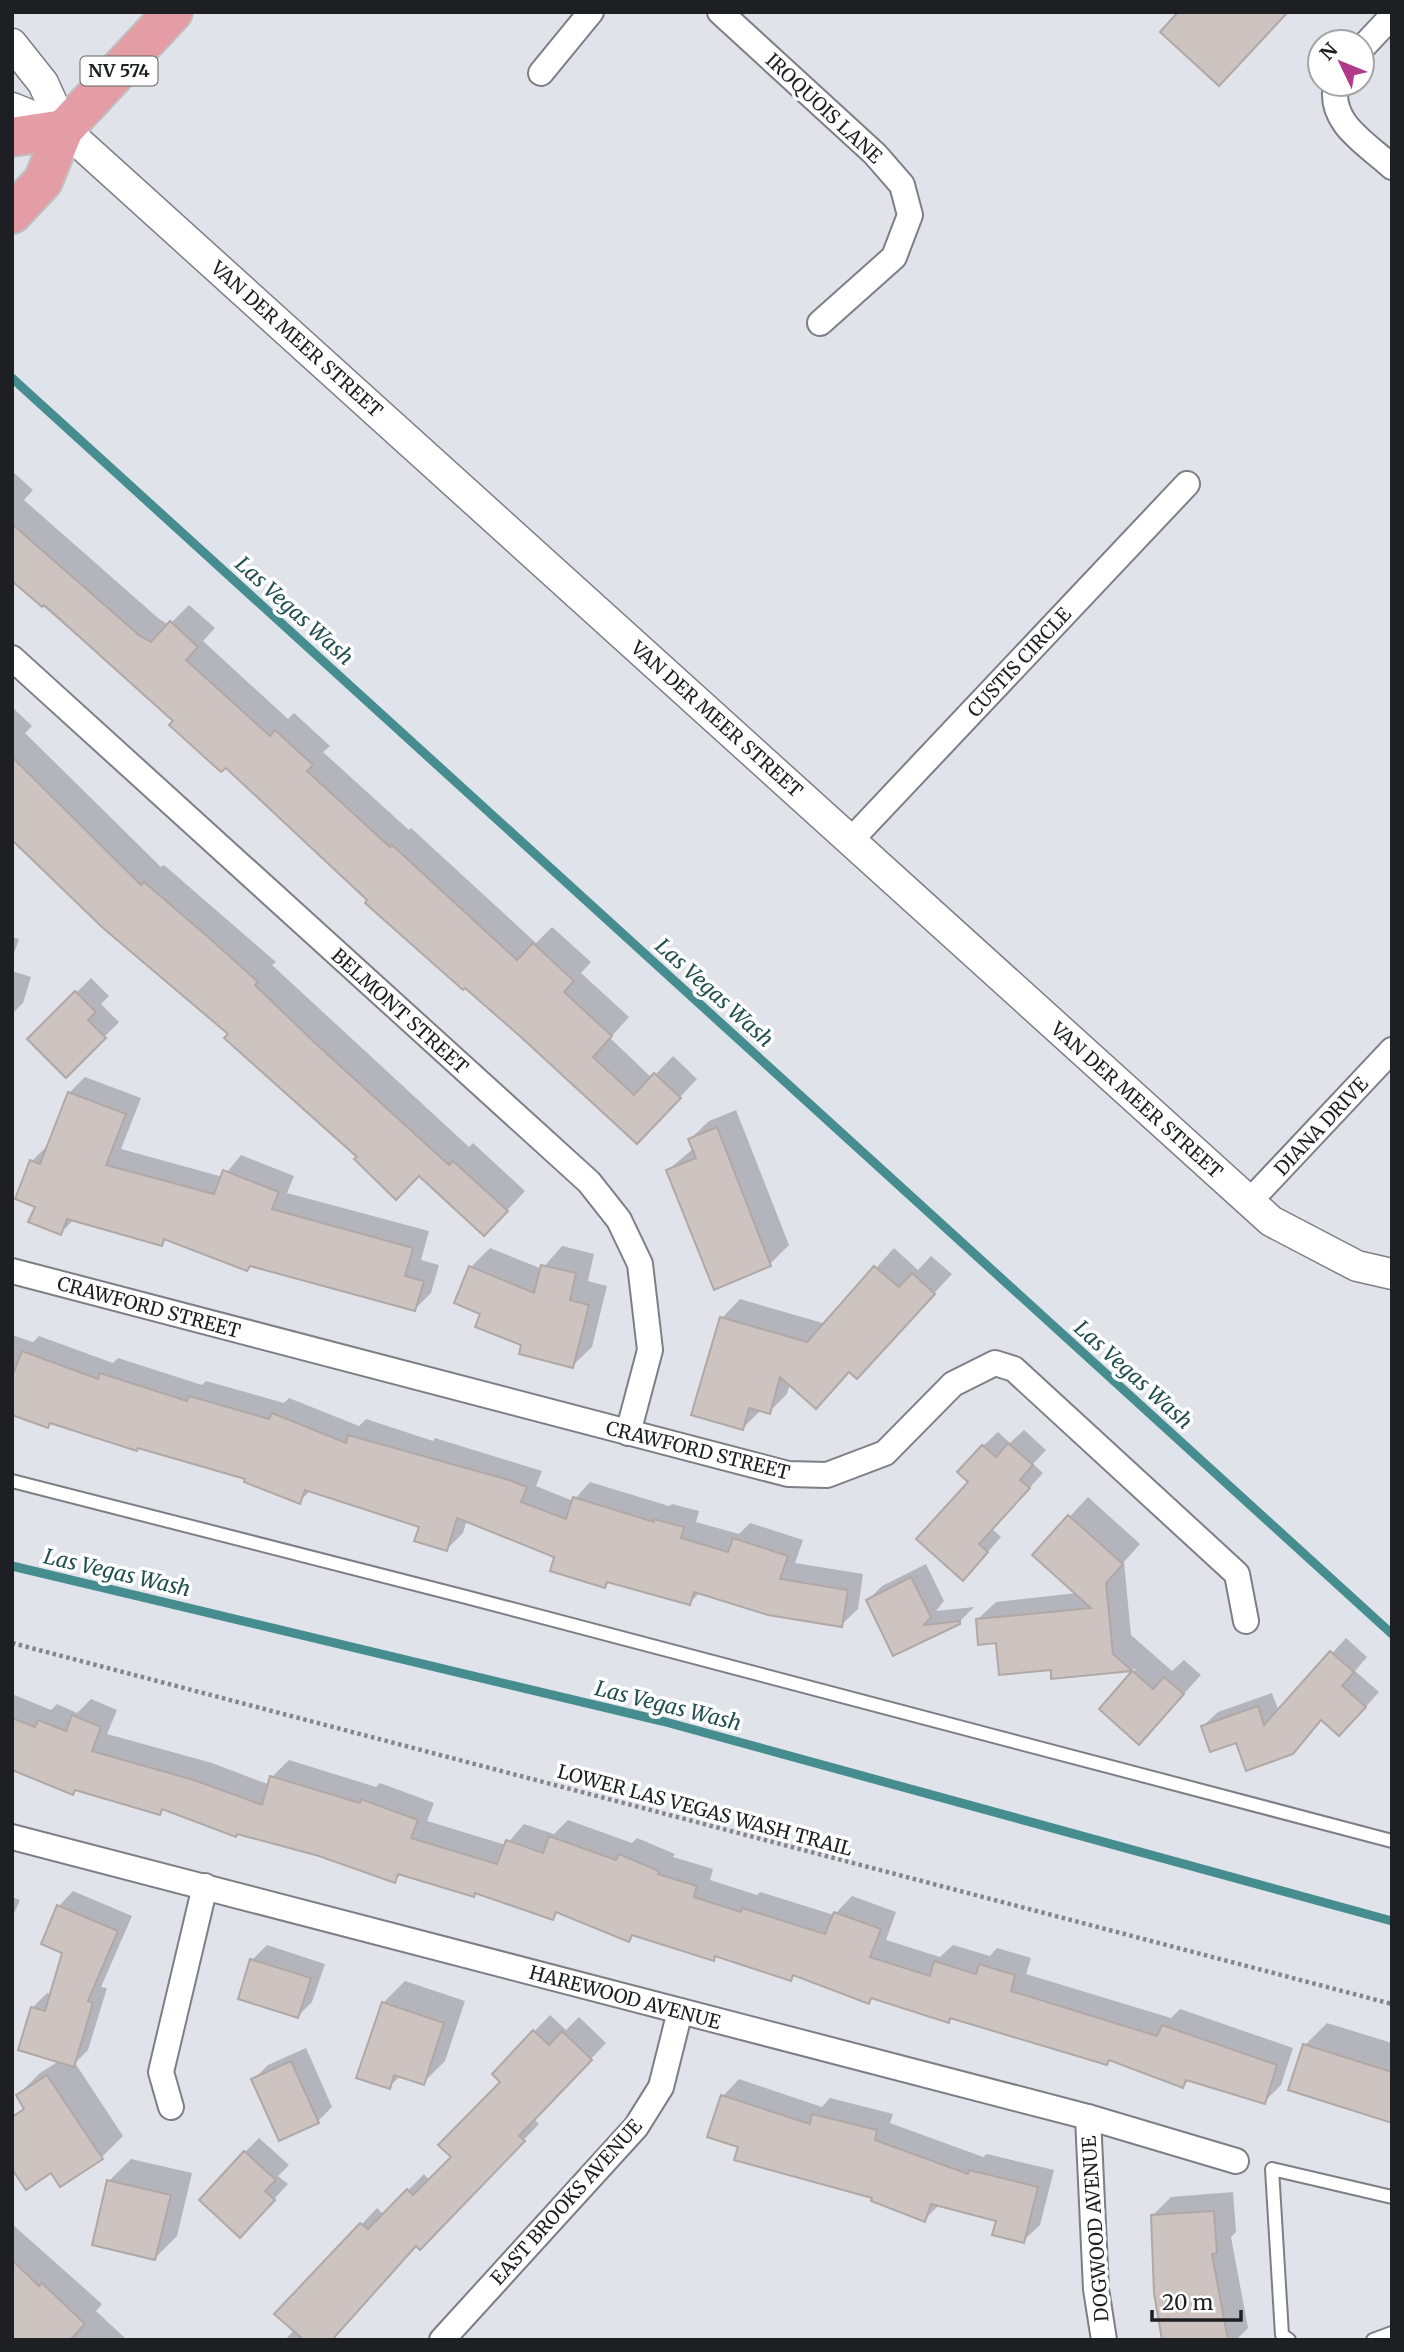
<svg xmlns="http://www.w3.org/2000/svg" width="1404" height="2352" viewBox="0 0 1404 2352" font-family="Merriweather,serif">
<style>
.shadow{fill:#0003}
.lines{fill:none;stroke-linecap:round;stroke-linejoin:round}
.stream{stroke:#468d90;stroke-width:9}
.building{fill:#cdc3c1;stroke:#b1a8a5;stroke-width:2}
.service-casing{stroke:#7d7e86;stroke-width:16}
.minor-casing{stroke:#7d7e86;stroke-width:28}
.tertiary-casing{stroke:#7d7e86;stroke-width:33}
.primary-casing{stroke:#c0c0c1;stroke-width:42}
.path{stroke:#84868b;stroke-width:4.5;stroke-dasharray:3.5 3.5;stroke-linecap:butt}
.service{stroke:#fff;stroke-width:12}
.minor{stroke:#fff;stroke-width:24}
.tertiary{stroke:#fff;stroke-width:30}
.primary{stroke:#e49da4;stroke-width:38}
.labels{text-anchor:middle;stroke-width:7;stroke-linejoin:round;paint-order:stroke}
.shield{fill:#fff;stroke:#626264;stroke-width:2}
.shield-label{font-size:18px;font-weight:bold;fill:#1e1f22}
.street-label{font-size:19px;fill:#1e1f22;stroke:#fff}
.water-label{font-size:21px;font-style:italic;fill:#224f51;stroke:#fff}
</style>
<rect width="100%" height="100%" fill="#e1e3eb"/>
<!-- shadow -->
<g class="shadow">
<polygon points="12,471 33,490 24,500 158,618 169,625 189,605 215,628 203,641 288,719 294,713 330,746 323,752 409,830 411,828 536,943 552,927 591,962 581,973 629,1017 610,1038 652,1078 673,1056 697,1079 655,1124 370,900 226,765 12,579"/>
<polygon points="12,707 32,726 25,733 161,867 164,865 276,962 272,965 469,1147 473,1143 525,1191 503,1215 419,1174 359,1157 231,1034 12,812"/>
<polygon points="12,937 19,939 12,959"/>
<polygon points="12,971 31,977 23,1003 12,1014"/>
<polygon points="91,978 109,996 101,1004 119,1022 66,1076 41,1028"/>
<polygon points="85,1077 141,1098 121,1149 223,1177 241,1155 294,1176 287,1193 429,1231 421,1260 439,1265 431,1293 415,1309 252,1265 247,1269 168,1238 162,1244 74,1219 61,1233 37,1206 32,1161 48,1145 69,1093"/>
<polygon points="736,1110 789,1245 770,1264 668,1170 694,1148 690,1139 709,1121"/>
<polygon points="562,1246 594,1254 588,1281 607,1286 592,1347 572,1366 523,1344 482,1313 456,1302 471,1267 490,1248 542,1269"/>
<polygon points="894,1248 918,1270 931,1256 952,1274 857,1377 850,1371 790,1384 787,1394 769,1412 761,1410 743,1428 722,1318 740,1299 826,1324"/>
<polygon points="12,1335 33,1342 39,1336 113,1363 118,1358 202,1385 206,1381 284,1403 289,1398 359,1426 366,1419 433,1441 435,1438 542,1471 536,1486 573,1501 590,1482 669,1506 672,1504 699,1511 696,1522 739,1534 750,1523 803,1540 795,1563 863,1574 858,1609 841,1625 700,1592 690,1603 610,1581 605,1586 556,1556 467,1520 463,1533 447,1549 421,1525 311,1490 299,1502 248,1478 52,1422 48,1426 12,1413"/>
<polygon points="1024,1430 1046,1450 1033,1464 1043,1473 992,1529 1001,1537 977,1564 970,1481 983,1446 998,1432 1010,1443"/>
<polygon points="1088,1497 1140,1544 1124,1562 1131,1635 1172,1671 1184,1660 1201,1675 1139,1743 1101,1709 1136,1669 1053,1677 1052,1668 998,1641 977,1620 996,1602 1077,1593 1034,1555"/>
<polygon points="926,1564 944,1601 936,1611 974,1607 959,1622 894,1654 868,1600 882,1586"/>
<polygon points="1346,1638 1367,1657 1355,1671 1379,1692 1354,1720 1322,1719 1292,1753 1237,1740 1203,1726 1218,1712 1272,1693 1279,1712"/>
<polygon points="12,1694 51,1710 57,1704 77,1713 91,1699 117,1710 107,1734 212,1763 270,1785 272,1777 289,1760 376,1787 380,1783 434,1803 427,1821 506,1845 524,1824 554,1834 568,1820 632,1843 637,1838 675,1854 673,1857 713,1869 710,1880 757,1895 760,1892 834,1915 852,1896 896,1912 886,1940 940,1957 953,1945 990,1956 997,1948 1031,1958 1026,1974 1171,2018 1180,2009 1293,2048 1281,2085 1264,2102 1190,2079 1183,2086 1111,2059 1107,2063 952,2017 948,2021 873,1997 868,2001 796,1974 790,1979 717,1955 713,1959 634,1934 628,1940 559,1911 552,1918 477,1892 473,1895 402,1873 394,1881 320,1854 164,1808 159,1813 77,1788 73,1793 12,1768"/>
<polygon points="73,1891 132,1916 101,1987 107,1988 88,2050 75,2063 123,2136 101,2158 52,2171 13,2118 25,2106 18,2095 40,2073 59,2061 32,2008 47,1993 51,1995 64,1952 59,1906"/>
<polygon points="12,1897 20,1900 12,1918"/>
<polygon points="267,1945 325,1964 312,2002 298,2016 240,1998 252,1960"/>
<polygon points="405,1981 465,2001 445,2061 423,2083 401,2075 389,2087 383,2003"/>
<polygon points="550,2015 566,2030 579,2017 606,2043 534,2119 539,2124 436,2232 417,2244 332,2340 285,2340 295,2329 277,2314 377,2208 384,2215 424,2174 430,2181 453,2157 503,2082 494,2074"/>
<polygon points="1327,2023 1392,2043 1392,2121 1305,2045"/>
<polygon points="306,2048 332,2107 318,2121 253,2080 268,2065"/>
<polygon points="739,2079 822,2107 830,2098 893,2114 890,2123 983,2157 987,2154 1054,2170 1040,2225 1023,2241 998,2219 939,2205 924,2220 875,2196 740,2146 723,2096"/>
<polygon points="259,2138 289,2165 278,2176 288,2184 254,2221 245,2152"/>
<polygon points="131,2159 192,2173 177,2236 155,2258 109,2181"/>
<polygon points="1233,2192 1236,2232 1231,2237 1248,2328 1236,2340 1164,2340 1152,2216 1171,2197"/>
<polygon points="12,2224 102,2304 96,2311 127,2340 16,2340 12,2336"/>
</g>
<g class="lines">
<!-- stream -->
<g class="stream">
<polyline points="12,378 1392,1634"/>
<polyline points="12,1566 662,1721 1392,1921"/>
</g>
</g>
<!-- building -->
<g class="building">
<polygon points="1178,12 1288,12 1219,86 1160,32"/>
<polygon points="12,524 140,636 151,642 170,621 198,647 186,660 270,736 275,730 313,765 307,771 390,847 392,845 517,960 533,943 574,981 564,992 612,1036 593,1057 634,1095 654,1073 681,1098 637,1144 522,1038 465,988 463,990 365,903 367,900 226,768 221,772 169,725 173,721 44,605 42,607 12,581"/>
<polygon points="12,757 141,885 144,882 207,936 258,982 255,985 314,1042 449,1165 453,1161 508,1211 484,1236 419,1176 396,1200 354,1159 357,1157 224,1038 228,1034 103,928 12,840"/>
<polygon points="75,991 96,1012 88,1020 106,1038 66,1078 27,1039"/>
<polygon points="68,1092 126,1114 106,1165 214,1194 223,1170 279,1192 272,1209 413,1248 405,1276 424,1281 415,1311 250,1266 247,1271 164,1239 162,1246 67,1219 61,1235 28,1222 35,1207 15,1199 30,1160 40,1164"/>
<polygon points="717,1127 771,1266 714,1290 666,1170 696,1158 688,1139"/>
<polygon points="541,1265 576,1273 570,1300 589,1305 573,1368 519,1354 521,1345 475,1327 480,1314 454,1303 469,1266 534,1293"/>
<polygon points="874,1266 899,1287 912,1273 935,1294 857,1379 849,1372 816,1409 780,1377 770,1414 749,1408 743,1430 691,1415 720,1317 807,1342"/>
<polygon points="22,1351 98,1379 100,1373 187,1401 189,1396 269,1419 272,1413 346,1443 348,1435 509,1480 527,1487 521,1502 566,1519 573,1497 654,1522 654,1519 684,1527 681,1538 728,1552 733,1538 788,1556 780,1579 848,1590 842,1627 768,1615 694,1592 690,1605 607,1582 605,1588 550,1571 554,1557 457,1518 447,1551 414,1541 419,1527 305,1490 300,1504 244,1482 245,1479 138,1448 137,1451 50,1423 48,1428 12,1415 12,1377"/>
<polygon points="1008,1443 1033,1465 1020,1480 1030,1488 979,1544 988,1552 963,1581 916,1539 968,1482 957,1472 982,1445 996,1457"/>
<polygon points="1068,1515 1123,1564 1106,1583 1113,1654 1153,1689 1164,1677 1184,1694 1139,1745 1099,1709 1132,1671 1051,1679 1051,1670 999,1675 996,1643 978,1645 976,1619 1091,1608 1032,1555"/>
<polygon points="911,1577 931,1617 924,1625 960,1621 960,1624 893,1656 866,1600"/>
<polygon points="1330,1651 1354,1672 1342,1686 1366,1707 1339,1736 1321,1720 1293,1754 1246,1771 1236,1743 1210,1752 1201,1726 1258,1706 1264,1725"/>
<polygon points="72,1715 101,1727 92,1751 194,1780 262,1805 270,1776 360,1803 361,1799 418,1820 411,1838 497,1864 506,1840 543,1853 549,1836 616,1860 619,1854 659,1871 658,1874 697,1886 694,1897 741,1912 742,1908 825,1934 834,1912 881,1929 870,1957 930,1976 934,1961 976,1974 979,1964 1015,1975 1011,1991 1157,2036 1162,2025 1277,2065 1265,2104 1186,2080 1183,2088 1109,2060 1107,2065 950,2018 949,2023 871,1998 869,2004 793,1975 791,1981 715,1956 714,1961 632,1935 629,1942 556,1912 553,1920 475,1893 474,1897 398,1874 395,1883 319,1856 237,1834 236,1837 162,1809 160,1815 75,1790 73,1795 12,1770 12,1718 35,1727 38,1720 66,1731"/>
<polygon points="57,1905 118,1931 88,2001 93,2003 74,2067 18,2050 31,2007 45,2011 62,1953 41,1944"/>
<polygon points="250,1959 311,1978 298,2018 238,1999"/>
<polygon points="382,2002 444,2023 424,2085 394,2075 390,2089 356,2078"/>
<polygon points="533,2030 549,2045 562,2031 592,2060 519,2136 525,2141 420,2250 416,2246 332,2340 304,2340 274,2314 360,2223 368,2229 407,2189 413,2195 451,2157 438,2145 500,2082 492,2074"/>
<polygon points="1303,2044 1392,2072 1392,2123 1288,2090"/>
<polygon points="291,2061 319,2123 279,2141 251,2079"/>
<polygon points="47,2075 103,2159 60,2187 51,2173 26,2190 12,2169 12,2117 24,2109 16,2095"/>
<polygon points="721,2095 810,2124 812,2114 877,2130 875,2140 968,2174 969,2170 1038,2187 1024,2243 992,2235 996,2221 931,2204 925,2222 871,2201 872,2198 734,2160 738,2147 707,2137"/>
<polygon points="244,2151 276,2180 265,2191 275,2200 240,2238 199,2200"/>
<polygon points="107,2180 171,2195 155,2260 92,2245"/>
<polygon points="1214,2211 1217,2253 1212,2254 1228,2340 1162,2340 1154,2293 1151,2215"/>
<polygon points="12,2260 39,2286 42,2283 85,2324 70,2340 12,2340"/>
</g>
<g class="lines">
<defs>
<g id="service">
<polyline points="12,1481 466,1597 1392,1841"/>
<polyline points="1289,2340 1282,2335 1272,2169 1392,2197"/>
<polyline points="1373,2340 1392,2333"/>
</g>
<g id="minor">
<polyline points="720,12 875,154 902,185 910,215 894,257 820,323"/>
<polyline points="1362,48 1392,16"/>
<polyline points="541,73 591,12"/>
<path d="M 1336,84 C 1328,123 1366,143 1392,167"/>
<polyline points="12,658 589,1182 619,1220 640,1264 650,1350 628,1433"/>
<polyline points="851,840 1187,484"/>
<polyline points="1249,1202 1392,1050"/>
<polyline points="12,1271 788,1474 827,1475 885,1453 953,1384 995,1363 1014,1369 1237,1574 1246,1621"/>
<polyline points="12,1837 1088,2117 1236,2161"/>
<polyline points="171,2107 161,2072 205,1886"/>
<polyline points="1088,2117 1096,2289 1104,2340"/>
<polyline points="442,2340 636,2127 661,2087 680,2011"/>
</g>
<g id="tertiary">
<polyline points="12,44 43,83 64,129"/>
<polyline points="12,108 64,129 1271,1221 1357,1266 1392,1274"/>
</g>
<g id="primary">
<polyline points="12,137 64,129"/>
<polyline points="12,214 43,181 64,129 173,12"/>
</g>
</defs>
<!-- service casing -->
<use href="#service" class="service-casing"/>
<!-- minor casing -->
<use href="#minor" class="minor-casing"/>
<!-- tertiary casing -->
<use href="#tertiary" class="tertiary-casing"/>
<!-- primary casing -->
<use href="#primary" class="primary-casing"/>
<!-- path -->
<polyline class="path" points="12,1643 1392,2004"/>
<!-- service -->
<use href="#service" class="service"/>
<!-- minor -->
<use href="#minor" class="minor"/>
<!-- tertiary -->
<use href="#tertiary" class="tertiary"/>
<!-- primary -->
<use href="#primary" class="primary"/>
</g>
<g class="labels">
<!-- shield labels -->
<rect class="shield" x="80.5" y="56.5" width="77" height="29" rx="5"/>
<g class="shield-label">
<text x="119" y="77">NV 574</text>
</g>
<!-- street labels -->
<g class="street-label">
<text transform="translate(824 108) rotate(43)" y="7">IROQUOIS LANE</text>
<text transform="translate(297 339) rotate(42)" y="7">VAN DER MEER STREET</text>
<text transform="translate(1019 662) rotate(-47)" y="7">CUSTIS CIRCLE</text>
<text transform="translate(717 719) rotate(42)" y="7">VAN DER MEER STREET</text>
<text transform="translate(400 1011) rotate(42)" y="7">BELMONT STREET</text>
<text transform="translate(1137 1100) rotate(42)" y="7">VAN DER MEER STREET</text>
<text transform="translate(1321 1126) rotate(-47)" y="7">DIANA DRIVE</text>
<text transform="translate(149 1307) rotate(15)" y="7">CRAWFORD STREET</text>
<text transform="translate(698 1450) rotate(14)" y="7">CRAWFORD STREET</text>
<text transform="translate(705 1810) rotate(15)" y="7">LOWER LAS VEGAS WASH TRAIL</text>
<text transform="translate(625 1997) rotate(15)" y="7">HAREWOOD AVENUE</text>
<text transform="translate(566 2202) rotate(-48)" y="7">EAST BROOKS AVENUE</text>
<text transform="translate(1095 2229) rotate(-94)" y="7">DOGWOOD AVENUE</text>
</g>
<!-- water labels -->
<g class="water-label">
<text transform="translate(294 611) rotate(42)" y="7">Las Vegas Wash</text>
<text transform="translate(714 993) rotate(42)" y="7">Las Vegas Wash</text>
<text transform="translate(1133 1375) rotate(42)" y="7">Las Vegas Wash</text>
<text transform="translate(117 1573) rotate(13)" y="7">Las Vegas Wash</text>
<text transform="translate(668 1706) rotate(14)" y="7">Las Vegas Wash</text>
</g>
</g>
<!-- border -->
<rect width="1404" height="2352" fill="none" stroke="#1e1f22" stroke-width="28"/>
<!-- north arrow -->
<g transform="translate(1341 63) rotate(313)"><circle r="33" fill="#ffffff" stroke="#a5a5a7" stroke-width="2"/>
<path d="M0-5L12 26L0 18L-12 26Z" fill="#b2388a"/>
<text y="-10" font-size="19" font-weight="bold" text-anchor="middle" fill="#1e1f22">N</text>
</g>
<!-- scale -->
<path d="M1152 2310v10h89v-10" fill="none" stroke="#1e1f22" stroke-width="3.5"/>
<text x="1162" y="2310" font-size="21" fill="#1e1f22" stroke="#ffffff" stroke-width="5" paint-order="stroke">20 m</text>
</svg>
